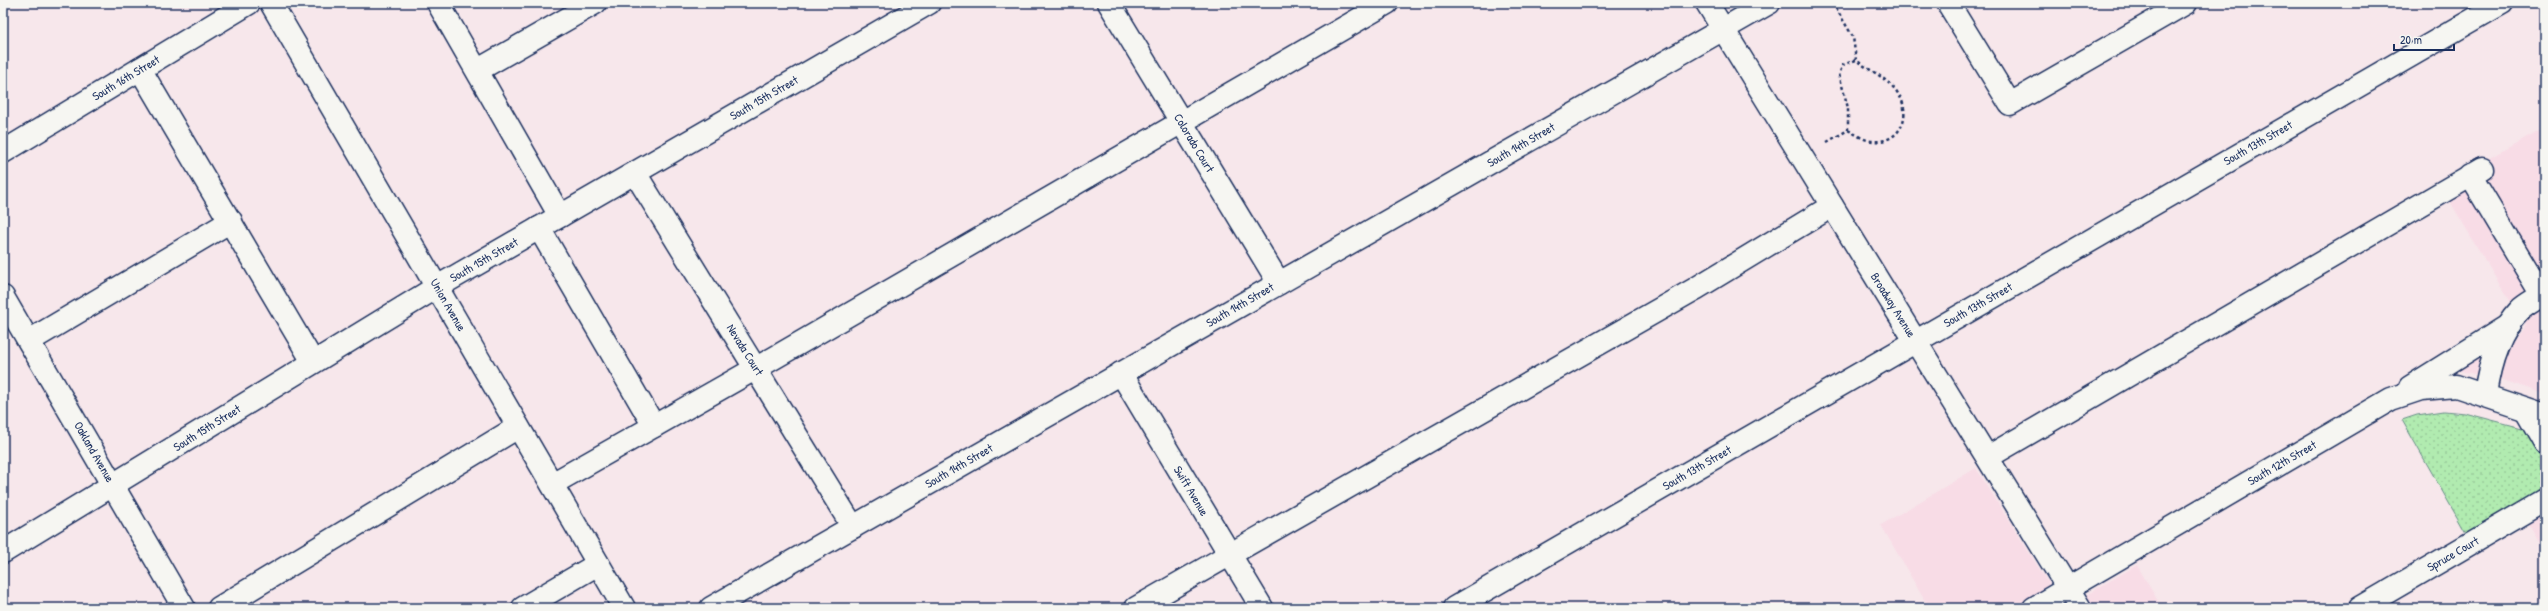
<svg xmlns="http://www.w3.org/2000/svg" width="2548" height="611" viewBox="0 0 2548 611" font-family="'Patrick Hand',sans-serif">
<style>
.built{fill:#f8dce6}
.grass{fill:url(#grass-dots);stroke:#668d87}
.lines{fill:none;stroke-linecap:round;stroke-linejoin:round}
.minor-casing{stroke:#1b2f5e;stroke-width:25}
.path{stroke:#1b2f5e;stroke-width:2.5;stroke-dasharray:3 3;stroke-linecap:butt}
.minor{stroke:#f6f6f2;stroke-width:22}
.labels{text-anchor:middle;stroke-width:3.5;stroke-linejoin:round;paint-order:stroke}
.street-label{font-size:12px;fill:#1b2f5e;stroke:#f6f6f2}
</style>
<defs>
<pattern id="grass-dots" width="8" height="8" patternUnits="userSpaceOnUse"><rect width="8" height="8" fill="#b1ebb0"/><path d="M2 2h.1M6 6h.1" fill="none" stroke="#98ca9a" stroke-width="1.8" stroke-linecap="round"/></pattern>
</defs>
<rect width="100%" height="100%" fill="#f7e7eb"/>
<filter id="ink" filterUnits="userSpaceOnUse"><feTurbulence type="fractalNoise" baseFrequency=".025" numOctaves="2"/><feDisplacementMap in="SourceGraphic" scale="8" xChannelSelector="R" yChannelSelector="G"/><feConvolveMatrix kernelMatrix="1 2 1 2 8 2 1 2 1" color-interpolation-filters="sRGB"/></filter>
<g filter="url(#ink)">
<!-- built -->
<g class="built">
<polygon points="2545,127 2545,394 2503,380 2456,370 2476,356 2503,356 2526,325 2514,309 2445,193 2475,166"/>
<polygon points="1976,468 2064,608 2137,565 2162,608 1929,608 1881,525"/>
<polygon points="2545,514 2545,553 2528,524"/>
</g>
<!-- grass -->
<polygon class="grass" points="2444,411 2465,413 2545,434 2545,488 2466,533 2402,420 2417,415"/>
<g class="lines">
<defs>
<g id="minor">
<polyline points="271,3 624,608"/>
<polyline points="438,3 560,216"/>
<polyline points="1109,3 1279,283"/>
<polyline points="1707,3 2080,608"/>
<polyline points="1948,3 2010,104 2186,3"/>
<polyline points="140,69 313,362"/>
<polyline points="478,70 595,3"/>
<polyline points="3,152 249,3"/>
<polyline points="635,173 853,527"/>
<polyline points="2470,175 2542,295"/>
<polyline points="539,228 654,426"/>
<polyline points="3,297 184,608"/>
<polyline points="29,341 231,221"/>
<polyline points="1121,373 1262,608"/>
<polyline points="2410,387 2509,325"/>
<path d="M 2485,395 C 2489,365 2498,333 2520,310 C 2527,303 2538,299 2545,292"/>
<polyline points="2526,410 2545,443"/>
<polyline points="1988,457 2482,169"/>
<polyline points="552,484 774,358 1387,3"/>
<polyline points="3,552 437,287 929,3"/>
<polyline points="219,608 518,427"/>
<polyline points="523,608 598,564"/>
<polyline points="711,608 1769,3"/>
<polyline points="1136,608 1695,289 1832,206"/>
<polyline points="1454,608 2502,3"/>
<polyline points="2034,608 2391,399 2421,389 2456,386 2545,416"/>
<polyline points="2360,608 2545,500"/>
</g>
</defs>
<!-- minor casing -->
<use href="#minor" class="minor-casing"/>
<!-- path -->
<g class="path">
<polyline points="1833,3 1853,37 1856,60"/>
<path d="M 1827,142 L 1848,130 L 1848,108 L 1839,74 L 1843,65 L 1856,60 C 1870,71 1886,77 1897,92 C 1915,116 1898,148 1867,140 C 1860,138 1854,133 1848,130"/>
</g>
<!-- minor -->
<use href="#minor" class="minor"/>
</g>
</g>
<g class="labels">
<!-- street labels -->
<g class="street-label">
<text transform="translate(126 78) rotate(-31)" y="4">South 16th Street</text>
<text transform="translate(764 98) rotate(-30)" y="4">South 15th Street</text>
<text transform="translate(1194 143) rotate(59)" y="4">Colorado Court</text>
<text transform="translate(2258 143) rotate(-30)" y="4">South 13th Street</text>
<text transform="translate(1521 145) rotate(-30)" y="4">South 14th Street</text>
<text transform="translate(484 260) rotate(-30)" y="4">South 15th Street</text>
<text transform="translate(448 305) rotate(60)" y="4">Union Avenue</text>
<text transform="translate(1240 305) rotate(-30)" y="4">South 14th Street</text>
<text transform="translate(1893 305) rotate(58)" y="4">Broadway Avenue</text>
<text transform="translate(1978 305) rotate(-30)" y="4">South 13th Street</text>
<text transform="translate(745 350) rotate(58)" y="4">Nevada Court</text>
<text transform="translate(207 428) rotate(-32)" y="4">South 15th Street</text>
<text transform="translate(94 452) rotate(60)" y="4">Oakland Avenue</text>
<text transform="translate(2282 463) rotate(-30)" y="4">South 12th Street</text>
<text transform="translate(959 466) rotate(-30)" y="4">South 14th Street</text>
<text transform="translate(1697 468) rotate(-30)" y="4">South 13th Street</text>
<text transform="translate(1191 491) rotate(59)" y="4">Swift Avenue</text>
<text transform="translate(2453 554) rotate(-30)" y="4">Spruce Court</text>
</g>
</g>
<!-- margin -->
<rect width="2548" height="611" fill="none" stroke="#f6f6f2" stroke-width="16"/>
<rect x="8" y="8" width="2532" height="595" fill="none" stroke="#1b2f5e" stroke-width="1.5" filter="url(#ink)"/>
<!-- scale -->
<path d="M2394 44v6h60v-6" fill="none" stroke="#1b2f5e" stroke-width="2"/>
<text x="2400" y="44" font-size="12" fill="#1b2f5e" stroke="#f6f6f2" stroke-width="3" paint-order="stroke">20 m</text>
</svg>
